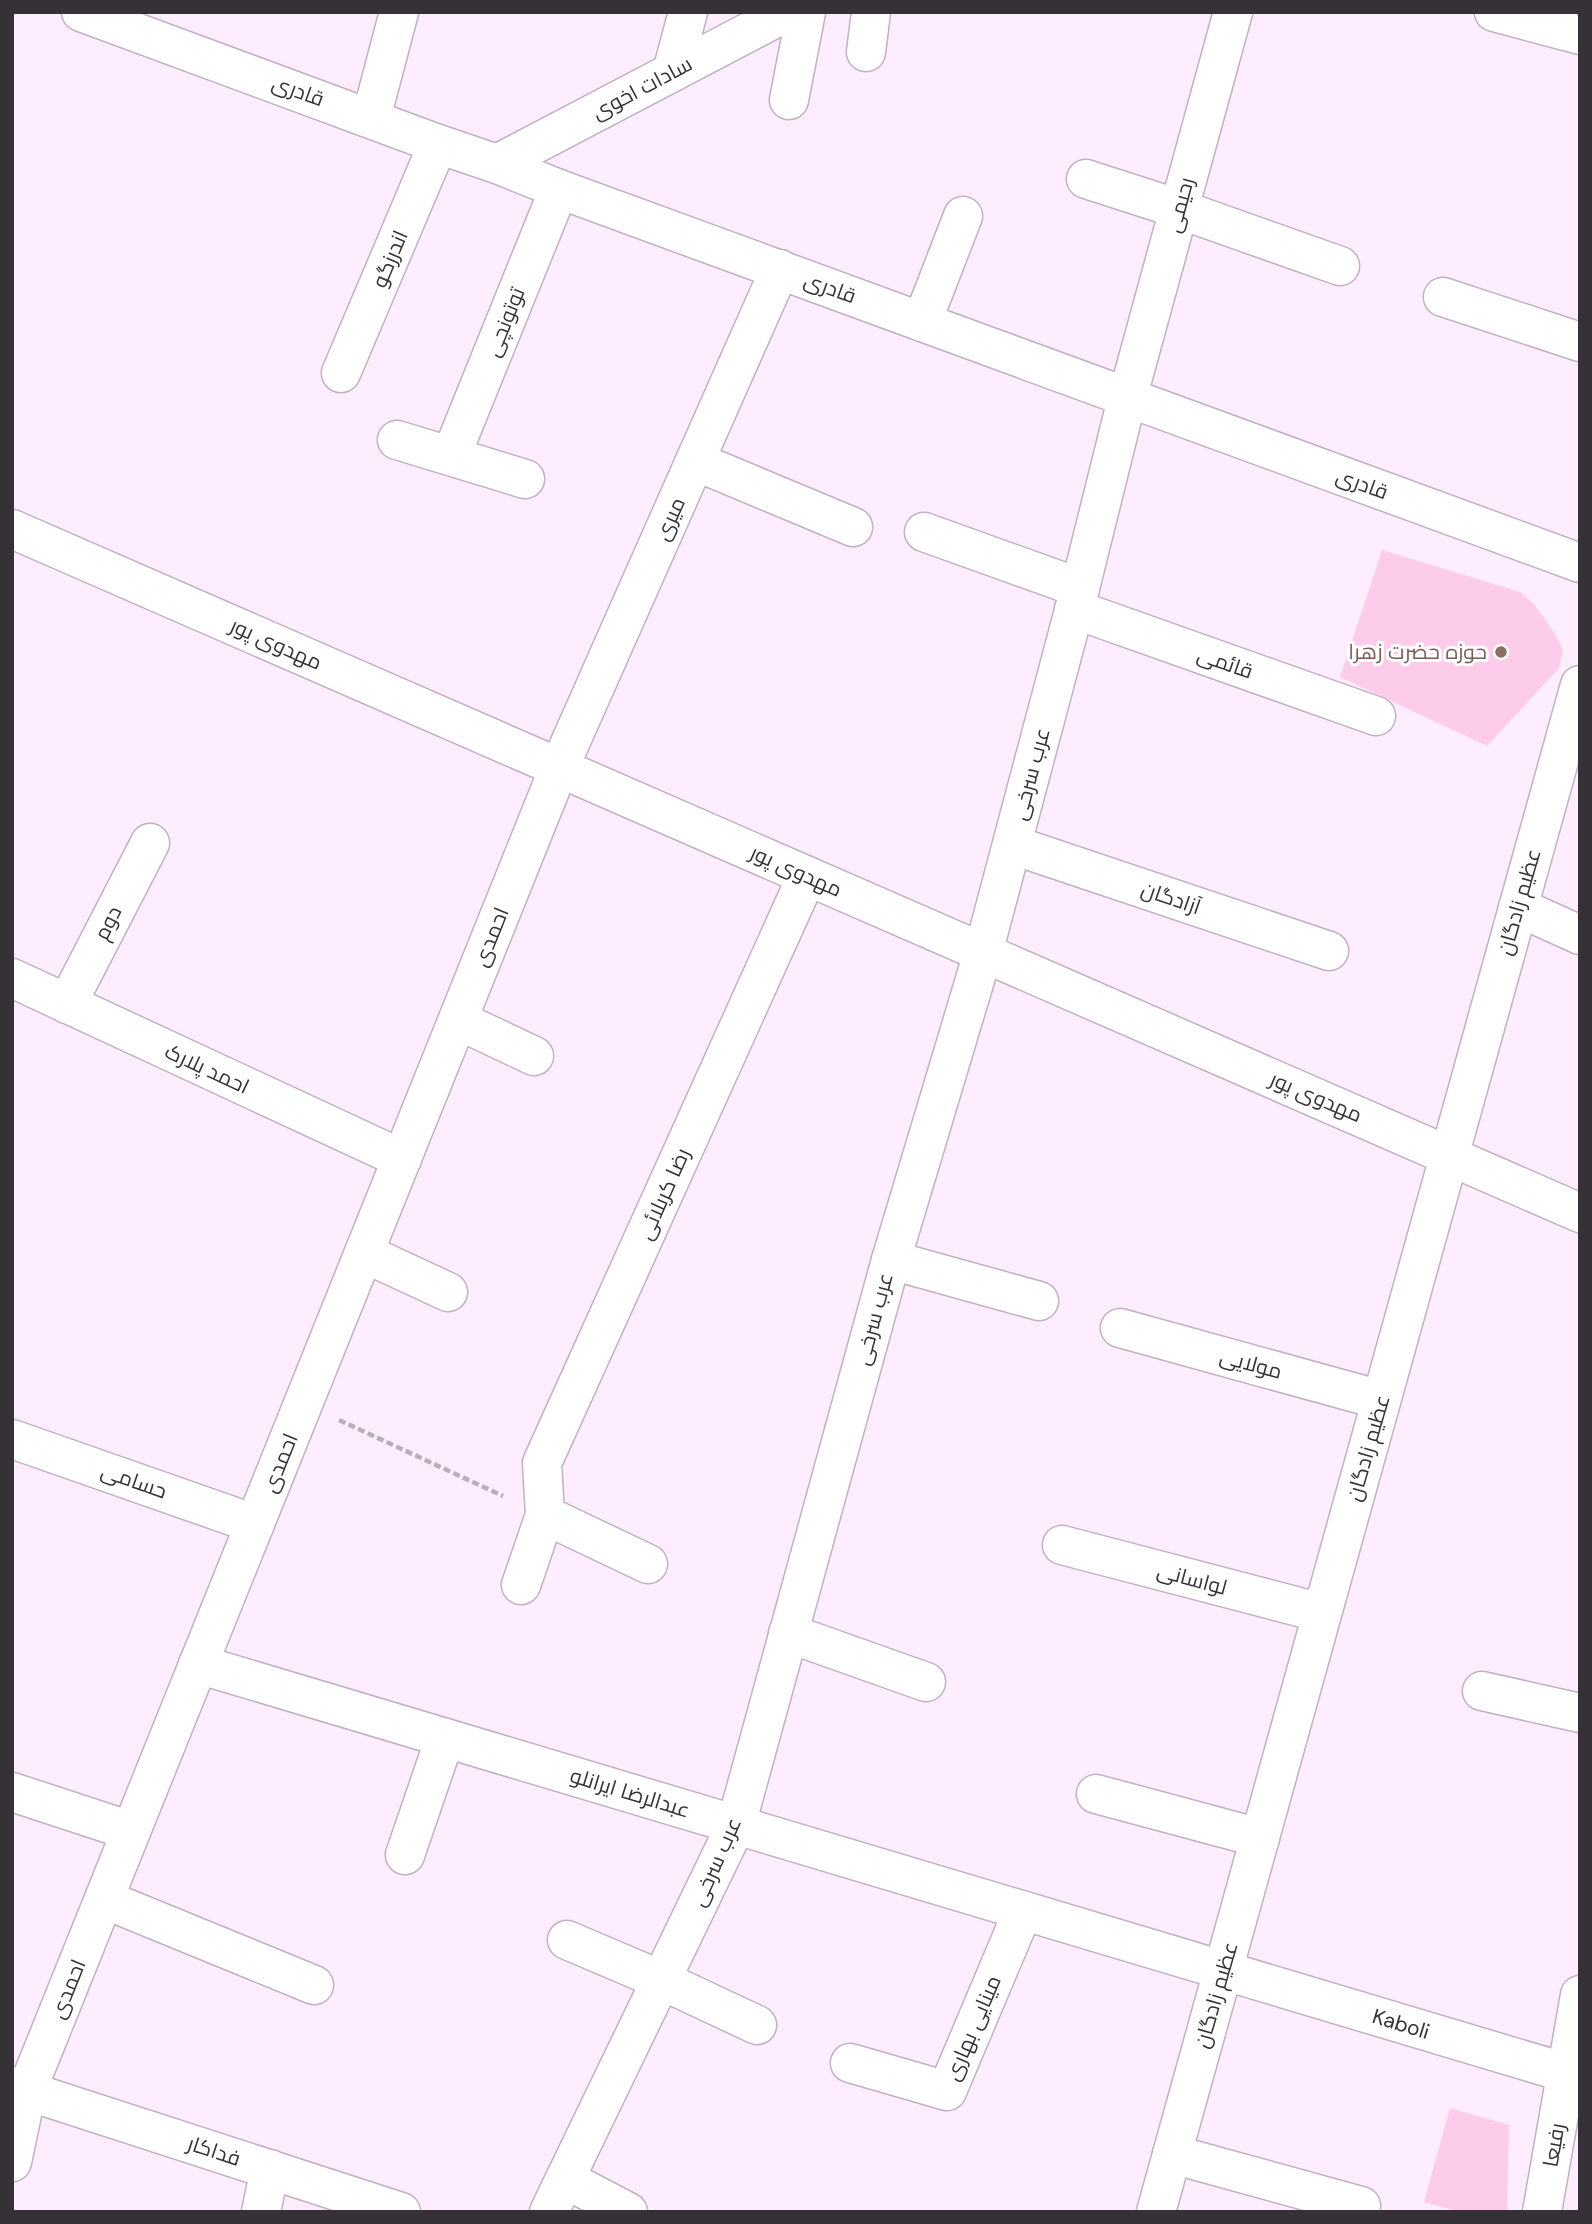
<svg xmlns="http://www.w3.org/2000/svg" width="1592" height="2224" viewBox="0 0 1592 2224" font-family="'DM Sans',Cairo,sans-serif">
<style>
.building{fill:#fdccea}
.lines{fill:none;stroke-linecap:round;stroke-linejoin:round}
.minor-casing{stroke:#c1b1c2;stroke-width:41}
.path{stroke:#bbaebc;stroke-width:4.5;stroke-dasharray:7 3.5;stroke-linecap:butt}
.minor{stroke:#fff;stroke-width:38}
.education-dot{fill:#8d6e63;stroke:#fff;stroke-width:2.5}
.labels{text-anchor:middle;stroke-width:6;stroke-linejoin:round;paint-order:stroke}
.street-label{font-size:21px;fill:#363037;stroke:#fff}
.education-label{font-size:21px;fill:#785e54;stroke:#fff;text-anchor:end}
</style>
<rect width="100%" height="100%" fill="#fdedfe"/>
<!-- building -->
<g class="building">
<polygon points="1382,550 1520,592 1534,604 1555,634 1563,650 1559,668 1487,746 1340,677"/>
<polygon points="1450,2108 1509,2125 1507,2212 1461,2212 1424,2202"/>
</g>
<g class="lines">
<defs>
<g id="minor">
<polyline points="81,12 438,144 497,164 559,189 1580,563"/>
<polyline points="1494,12 1580,35"/>
<polyline points="866,52 871,12"/>
<polyline points="672,72 688,12"/>
<polyline points="789,100 806,12"/>
<polyline points="371,118 399,12"/>
<polyline points="497,164 787,12"/>
<polyline points="1086,179 1179,209 1340,266"/>
<polyline points="1443,297 1580,342"/>
<polyline points="922,322 963,216"/>
<polyline points="341,373 438,144"/>
<polyline points="397,440 525,479"/>
<polyline points="451,456 559,189"/>
<polyline points="695,461 853,527"/>
<polyline points="12,529 1580,1213"/>
<polyline points="924,532 1080,588"/>
<polyline points="1074,609 1376,716"/>
<polyline points="1013,845 1329,951"/>
<polyline points="1518,907 1580,935"/>
<polyline points="12,978 402,1159"/>
<polyline points="67,1004 150,843"/>
<polyline points="458,1020 534,1056"/>
<polyline points="364,1253 448,1292"/>
<polyline points="891,1260 1039,1301"/>
<polyline points="1120,1328 1381,1400"/>
<polyline points="12,1439 255,1524"/>
<polyline points="545,1515 648,1564"/>
<polyline points="1062,1545 1322,1613"/>
<polyline points="521,1585 545,1515 542,1463 807,876"/>
<polyline points="788,1633 926,1682"/>
<polyline points="198,1664 1580,2077"/>
<polyline points="1482,1691 1580,1713"/>
<polyline points="12,1792 131,1831"/>
<polyline points="1096,1794 1260,1838"/>
<polyline points="405,1855 445,1738"/>
<polyline points="104,1899 314,1985"/>
<polyline points="567,1940 661,1980 757,2025"/>
<polyline points="850,2063 947,2091 1023,1911"/>
<polyline points="12,2086 401,2212"/>
<polyline points="1172,2154 1361,2206"/>
<polyline points="12,2162 27,2090 559,768 780,269"/>
<polyline points="565,2179 628,2212"/>
<polyline points="261,2212 270,2169"/>
<polyline points="549,2212 736,1825 891,1260 983,953 1080,588 1127,399 1233,12"/>
<polyline points="1156,2212 1580,685"/>
<polyline points="1542,2212 1580,1995"/>
</g>
</defs>
<!-- minor casing -->
<use href="#minor" class="minor-casing"/>
<!-- path -->
<polyline class="path" points="339,1420 503,1496"/>
<!-- minor -->
<use href="#minor" class="minor"/>
</g>
<!-- markers -->
<circle class="education-dot" cx="1501" cy="652" r="7"/>
<g class="labels">
<!-- street labels -->
<g class="street-label">
<text transform="translate(642 88) rotate(-28)" y="7">سادات اخوی</text>
<text transform="translate(298 91) rotate(20)" y="7">قادرى</text>
<text transform="translate(1180 205) rotate(-75)" y="7">رحیمی</text>
<text transform="translate(390 259) rotate(-67)" y="7">اندرزگو</text>
<text transform="translate(830 288) rotate(20)" y="7">قادرى</text>
<text transform="translate(505 322) rotate(-68)" y="7">توتونچی</text>
<text transform="translate(1362 484) rotate(20)" y="7">قادرى</text>
<text transform="translate(670 519) rotate(-66)" y="7">میری</text>
<text transform="translate(276 644) rotate(24)" y="7">مهدوی پور</text>
<text transform="translate(1225 663) rotate(19)" y="7">قائمی</text>
<text transform="translate(1031 774) rotate(-75)" y="7">عرب سرخی</text>
<text transform="translate(796 871) rotate(24)" y="7">مهدوی پور</text>
<text transform="translate(1171 898) rotate(19)" y="7">آزادگان</text>
<text transform="translate(1519 902) rotate(-74)" y="7">عظیم زادگان</text>
<text transform="translate(108 923) rotate(-63)" y="7">دوم</text>
<text transform="translate(491 937) rotate(-68)" y="7">احمدی</text>
<text transform="translate(207 1069) rotate(25)" y="7">احمد پلارک</text>
<text transform="translate(1316 1097) rotate(23)" y="7">مهدوی پور</text>
<text transform="translate(664 1194) rotate(-66)" y="7">رضا کربلائی</text>
<text transform="translate(874 1319) rotate(-75)" y="7">عرب سرخی</text>
<text transform="translate(1251 1364) rotate(15)" y="7">مولایی</text>
<text transform="translate(1368 1448) rotate(-74)" y="7">عظیم زادگان</text>
<text transform="translate(280 1463) rotate(-68)" y="7">احمدی</text>
<text transform="translate(134 1481) rotate(19)" y="7">حسامی</text>
<text transform="translate(1192 1579) rotate(15)" y="7">لواسانی</text>
<text transform="translate(630 1793) rotate(17)" y="7">عبدالرضا ایرانلو</text>
<text transform="translate(716 1862) rotate(-66)" y="7">عرب سرخی</text>
<text transform="translate(68 1989) rotate(-68)" y="7">احمدی</text>
<text transform="translate(1216 1995) rotate(-74)" y="7">عظیم زادگان</text>
<text transform="translate(1401 2024) rotate(17)" y="7">Kaboli</text>
<text transform="translate(973 2028) rotate(-67)" y="7">مینایی بهاری</text>
<text transform="translate(1554 2145) rotate(-80)" y="7">رفیعا</text>
<text transform="translate(214 2151) rotate(18)" y="7">فداکار</text>
</g>
<!-- education labels -->
<g class="education-label">
<text x="1487" y="659">حوزه حضرت زهرا</text>
</g>
</g>
<!-- border -->
<rect width="1592" height="2224" fill="none" stroke="#363037" stroke-width="28"/>
</svg>
